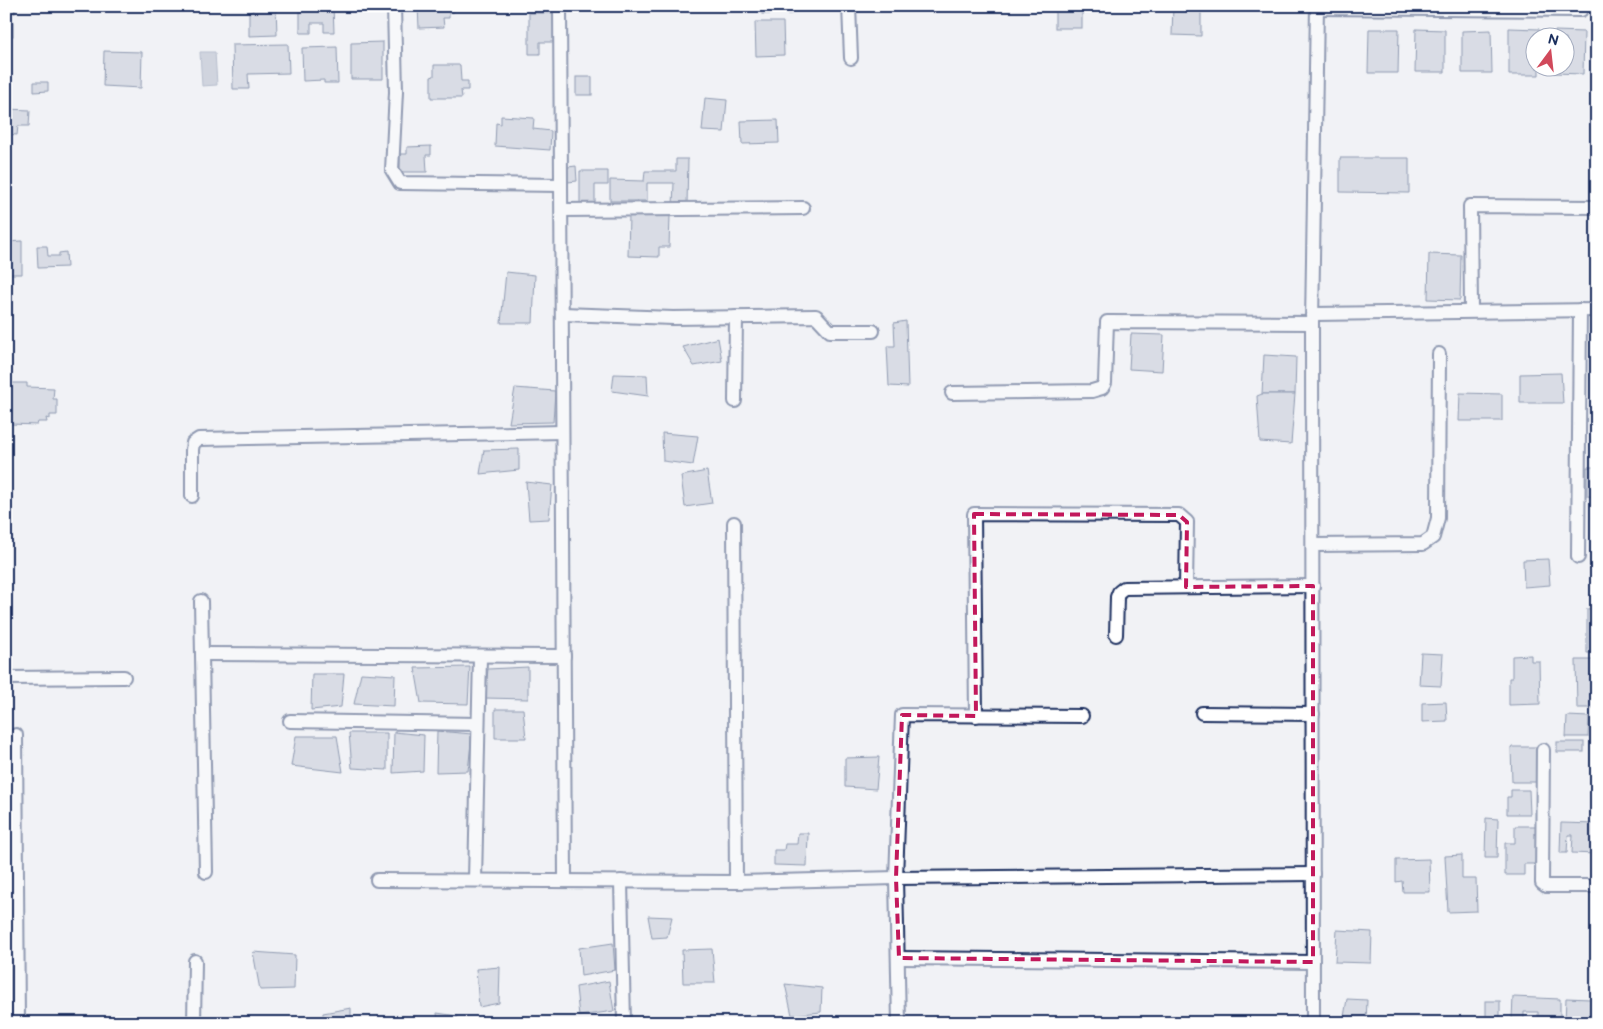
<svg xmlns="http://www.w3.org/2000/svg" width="1603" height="1029" viewBox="0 0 1603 1029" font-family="'Balsamiq Sans',sans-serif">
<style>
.water{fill:#a8b0c2;stroke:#707c9a}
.building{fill:#bcc2d0;stroke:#1b2f5e}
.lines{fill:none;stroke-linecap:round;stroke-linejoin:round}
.street-casing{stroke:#1b2f5e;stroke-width:16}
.street{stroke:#fff;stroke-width:12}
.marked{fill:none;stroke:#c2185b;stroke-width:4;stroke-dasharray:10 6;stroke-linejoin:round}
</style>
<rect width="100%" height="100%" fill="#f1f2f5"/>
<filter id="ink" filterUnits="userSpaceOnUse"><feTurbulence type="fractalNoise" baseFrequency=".02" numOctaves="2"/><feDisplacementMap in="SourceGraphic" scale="10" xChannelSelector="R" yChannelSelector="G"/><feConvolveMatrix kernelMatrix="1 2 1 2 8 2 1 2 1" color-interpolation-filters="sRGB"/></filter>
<g filter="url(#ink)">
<!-- water -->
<polygon class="water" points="200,52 215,52 217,85 202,86"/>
<!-- building -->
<g class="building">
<rect x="7" y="6" width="8" height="7"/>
<polygon points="252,6 276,6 277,35 249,36 249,12 253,11"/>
<polygon points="300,6 333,6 334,32 324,32 324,23 311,23 311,33 300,33"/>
<polygon points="418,6 454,6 454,12 449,12 449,18 443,18 444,27 419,28"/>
<polygon points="513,6 551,6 551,9"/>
<rect x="762" y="6" width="29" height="8"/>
<rect x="1055" y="6" width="27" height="22"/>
<polygon points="1173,6 1201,6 1201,36 1172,35"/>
<polygon points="529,13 553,13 554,42 540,42 540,54 529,54"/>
<rect x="6" y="22" width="7" height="14"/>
<polygon points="755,22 783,22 784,55 756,56"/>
<polygon points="1509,28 1539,29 1539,38 1536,38 1536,68 1539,68 1539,75 1509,75"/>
<polygon points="1369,29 1399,29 1398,73 1368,73"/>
<polygon points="1416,29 1445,30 1445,72 1415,72"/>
<polygon points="1491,30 1492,73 1462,73 1462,31"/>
<polygon points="1555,31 1584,32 1583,74 1554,73 1554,68 1566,68 1566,38 1555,38"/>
<polygon points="383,42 383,79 351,79 351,43"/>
<polygon points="288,44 289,73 248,74 249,89 233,89 232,45"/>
<polygon points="337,47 338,83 324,83 324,80 303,81 302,48"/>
<polygon points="104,51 142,52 141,88 103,86"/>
<polygon points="434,65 460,65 461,81 468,81 468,90 461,90 462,98 431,98 431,77 434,76"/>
<rect x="576" y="77" width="16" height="18"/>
<polygon points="34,82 48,82 48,91 34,92"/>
<polygon points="705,98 727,100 724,132 702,131"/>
<polygon points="7,109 30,110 29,126 18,126 17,135 6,134"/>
<polygon points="501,116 534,118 533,129 551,131 550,150 495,146 496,123 501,124"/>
<polygon points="778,120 779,143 742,144 741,121"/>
<polygon points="431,146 431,155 426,155 427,172 400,172 400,154 407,154 407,147"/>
<polygon points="1340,158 1409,158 1409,193 1340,192"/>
<polygon points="676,159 688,159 687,205 673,205 674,183 647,183 647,201 610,201 610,180 644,181 645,171 676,171"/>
<polygon points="576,166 577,181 568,182 568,167"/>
<polygon points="580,171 608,171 608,185 595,185 595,203 580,203"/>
<polygon points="629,215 670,216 669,247 659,247 659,257 628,256"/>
<polygon points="22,241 22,274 6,274 6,242"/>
<polygon points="37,246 47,246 48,256 59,256 59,253 66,252 67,267 38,268"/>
<polygon points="1429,254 1461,255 1460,300 1428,299"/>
<polygon points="506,272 535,275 533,323 501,323"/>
<polygon points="906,321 908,387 889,386 887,346 895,346 894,323"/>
<polygon points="1131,334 1164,335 1162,371 1129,369"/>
<polygon points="718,338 722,361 694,366 683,347"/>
<polygon points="1264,355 1296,357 1295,394 1262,394"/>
<polygon points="1561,373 1563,403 1520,403 1520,374"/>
<polygon points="614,374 647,375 648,396 612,391"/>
<polygon points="8,383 27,383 27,387 54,388 53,399 57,399 57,415 50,415 50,419 46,418 47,422 38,422 37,425 11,424 11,400 7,399"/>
<polygon points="515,388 555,391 553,422 509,423"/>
<polygon points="1460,393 1502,394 1502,421 1459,421"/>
<polygon points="1262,394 1295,394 1291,444 1260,442 1257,396"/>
<polygon points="662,433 698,436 693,465 663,461"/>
<polygon points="519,449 519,470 480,474 484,450"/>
<polygon points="1587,467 1597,467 1597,497 1587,496"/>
<polygon points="707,471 712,503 685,507 681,476"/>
<polygon points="526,482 552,485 549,519 529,520"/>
<polygon points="1548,559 1550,585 1524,587 1523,560"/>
<polygon points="1597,608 1597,653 1587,653 1587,609"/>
<polygon points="1421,653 1443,654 1441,686 1419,685"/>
<polygon points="1531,655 1531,661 1539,661 1540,704 1509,705 1509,678 1512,678 1512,656"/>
<polygon points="1576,660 1597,660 1597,708 1577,708"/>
<polygon points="470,667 468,704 421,703 415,668"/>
<polygon points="528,667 528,699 485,698 488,669"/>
<polygon points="361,673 395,675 394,706 354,704"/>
<polygon points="312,674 344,674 341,707 311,710"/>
<polygon points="1446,702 1447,721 1422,722 1422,703"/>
<polygon points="495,709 523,709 526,738 495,738"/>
<polygon points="1567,716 1589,717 1588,737 1566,737"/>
<polygon points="437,731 472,734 468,771 436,772"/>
<polygon points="394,732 424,735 423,771 393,773"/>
<polygon points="349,733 387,733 387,770 352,768"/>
<polygon points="296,736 337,736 343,772 291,766"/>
<rect x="1557" y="742" width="27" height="10"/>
<polygon points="1511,747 1536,747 1537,782 1512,782"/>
<polygon points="879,757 876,789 845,787 845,758"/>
<polygon points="1511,790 1529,790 1530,814 1507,814 1507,797 1511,797"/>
<polygon points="1486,818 1498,819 1497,858 1485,858"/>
<polygon points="1561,823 1596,824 1595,854 1572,853 1573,835 1568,835 1567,853 1560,853"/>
<polygon points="1515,826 1538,826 1538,864 1524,864 1524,875 1505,875 1505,843 1515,843"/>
<polygon points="798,833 808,833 807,866 774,865 774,850 784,850 785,844 797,844"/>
<polygon points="1462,855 1462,879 1476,879 1477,911 1448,912 1445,856"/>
<polygon points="1429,859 1430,892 1403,892 1402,881 1396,882 1396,860"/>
<polygon points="648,916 672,917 667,937 652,938"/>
<polygon points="1337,930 1372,932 1371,963 1335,962"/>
<polygon points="613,943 615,970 581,976 579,948"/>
<polygon points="712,949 715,983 683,983 682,950"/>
<polygon points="253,952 295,955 294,989 260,990"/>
<polygon points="500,967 499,1003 479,1007 476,969"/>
<polygon points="609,981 614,1011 579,1016 576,987"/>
<polygon points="785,984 822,988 821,1012 792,1015"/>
<polygon points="1513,997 1560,999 1560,1017 1538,1016 1538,1012 1524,1012 1524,1020 1512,1019"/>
<polygon points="1566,998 1590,999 1589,1023 1565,1023"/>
<polygon points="1347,999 1367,1000 1366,1023 1343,1023"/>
<rect x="1486" y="1001" width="14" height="22"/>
<polygon points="351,1008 351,1023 323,1023 323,1013"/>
<polygon points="437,1013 457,1016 457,1023 438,1023"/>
</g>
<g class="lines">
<defs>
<g id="street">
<polyline points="394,6 396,92 392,170 400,183 561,185"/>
<polyline points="560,6 565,880"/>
<polyline points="849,6 851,58"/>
<polyline points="1316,8 1581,10"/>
<polyline points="562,210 803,208"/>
<polyline points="1471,311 1470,206 1595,207"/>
<polyline points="563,314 673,318 816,316 830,331 873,331"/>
<polyline points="1314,314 1597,310"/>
<polyline points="952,393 1092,391 1102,388 1105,383 1107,322 1312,323"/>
<polyline points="735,401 736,317"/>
<polyline points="192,496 192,450 193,443 199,439 562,432"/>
<polyline points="734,523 736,882"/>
<polyline points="1313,545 1423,544 1433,537 1438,518 1439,354"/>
<polyline points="1578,557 1580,310"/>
<polyline points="201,601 206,872"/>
<polyline points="1116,635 1117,597 1119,592 1124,588 1313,586"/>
<polyline points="202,654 564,656"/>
<polyline points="6,678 124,677"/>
<polyline points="1202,713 1313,714"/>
<polyline points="976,716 974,514 1179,515 1187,522 1186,587"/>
<polyline points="290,721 478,724"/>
<polyline points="16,735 18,1023"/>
<polyline points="1543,750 1542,883 1546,886 1597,886"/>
<polyline points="377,880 736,882 896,878 1313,874"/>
<polyline points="475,880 480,657"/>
<polyline points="621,881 624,1023"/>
<polyline points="899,958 1313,962"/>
<polyline points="194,1023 195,961"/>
<polyline points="899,1023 896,878 902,715 1082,716"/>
<polyline points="1313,1023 1312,323 1317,6"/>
</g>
</defs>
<!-- street casing -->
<use href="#street" class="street-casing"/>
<!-- street -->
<use href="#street" class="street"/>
</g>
</g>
<!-- marked area -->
<path d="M0 0H1603V1029H0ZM 974,514 L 1179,515 L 1187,522 L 1186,587 L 1313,586 L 1313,962 L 899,958 L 896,878 L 902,715 L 976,716 Z" fill="#f1f2f5" fill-opacity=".55" fill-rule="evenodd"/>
<path class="marked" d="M 974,514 L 1179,515 L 1187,522 L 1186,587 L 1313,586 L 1313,962 L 899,958 L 896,878 L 902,715 L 976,716 Z"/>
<!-- margin -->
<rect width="1603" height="1029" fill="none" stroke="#fff" stroke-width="25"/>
<rect x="12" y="12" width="1578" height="1004" fill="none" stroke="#1b2f5e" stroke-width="2" filter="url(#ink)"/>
<!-- north arrow -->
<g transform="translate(1550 52) rotate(15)"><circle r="24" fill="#ffffff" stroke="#a4acbf"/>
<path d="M0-4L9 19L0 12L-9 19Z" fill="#d1495b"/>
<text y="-8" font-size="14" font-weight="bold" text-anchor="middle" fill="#1b2f5e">N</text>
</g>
</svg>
